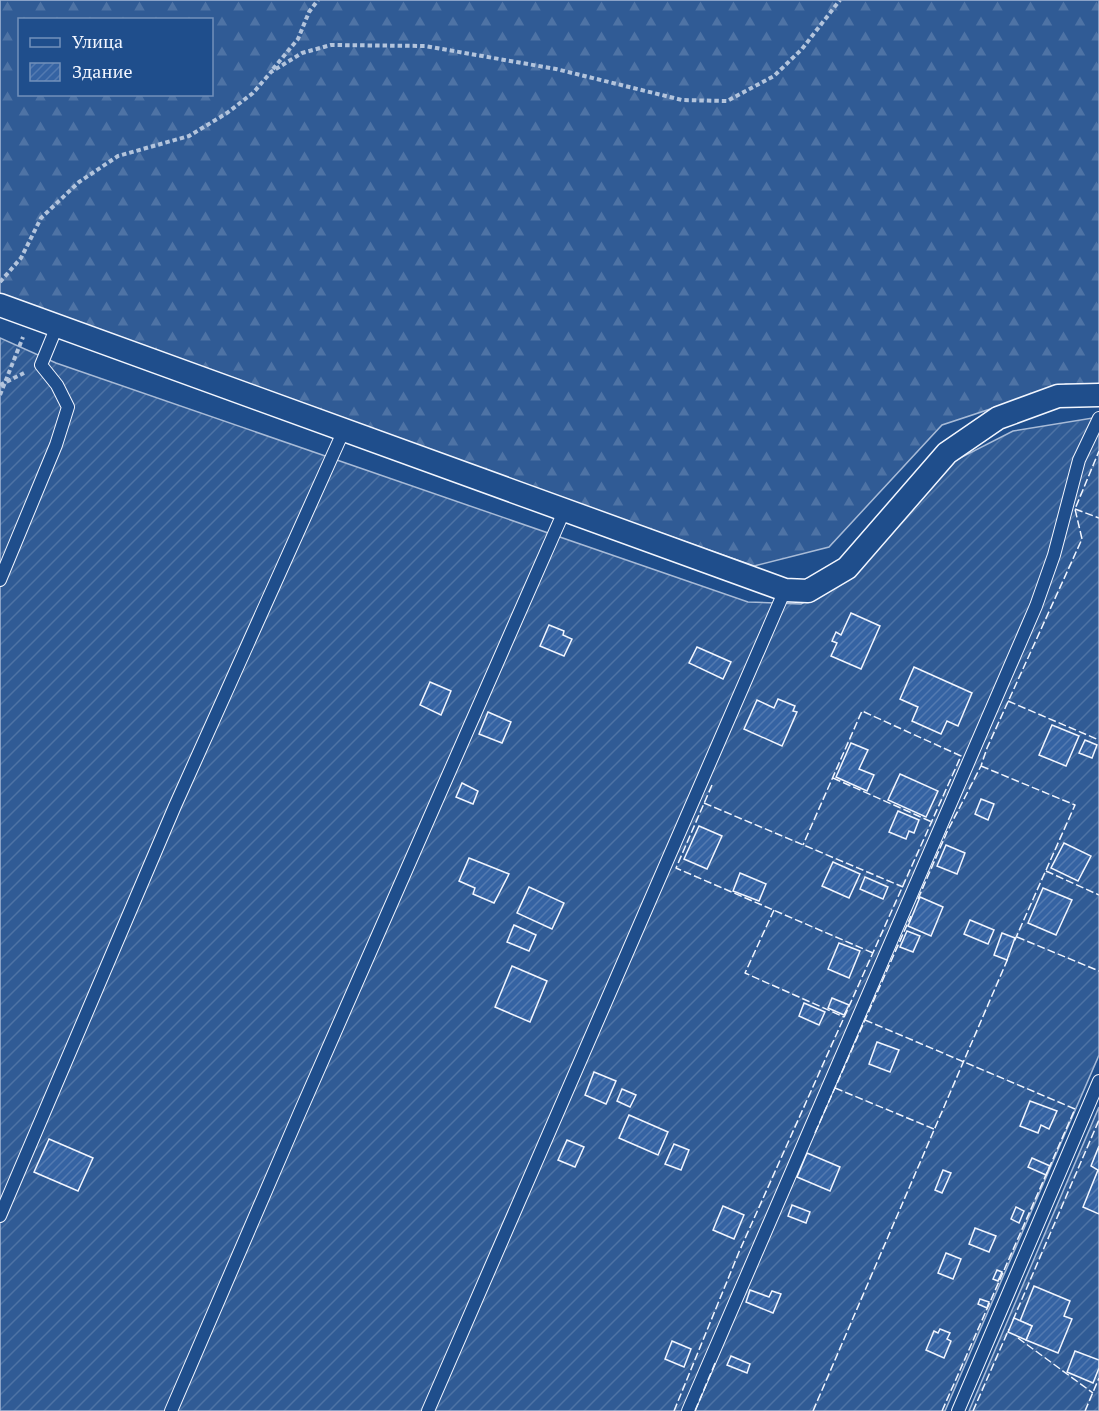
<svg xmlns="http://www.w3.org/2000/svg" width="1099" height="1411" viewBox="0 0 1099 1411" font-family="'PT Serif',serif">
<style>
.forest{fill:url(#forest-firs);stroke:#a8bbd7;stroke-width:1.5;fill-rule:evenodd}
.garden{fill:url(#garden-furrows);stroke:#a8bbd7;stroke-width:1.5}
.building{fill:url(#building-hatch);stroke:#f2f6ff;stroke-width:1.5}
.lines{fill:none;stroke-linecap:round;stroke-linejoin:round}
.service-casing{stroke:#f2f6ff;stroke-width:14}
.minor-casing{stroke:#f2f6ff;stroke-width:25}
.path{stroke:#b3c4dc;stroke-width:4;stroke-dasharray:4.5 3;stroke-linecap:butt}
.service{stroke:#1f4e8c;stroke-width:12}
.minor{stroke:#1f4e8c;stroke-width:22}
.fence{stroke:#f2f6ff;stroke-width:1.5;stroke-dasharray:8 3;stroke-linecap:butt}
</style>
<defs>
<pattern id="forest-firs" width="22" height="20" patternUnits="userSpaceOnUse" patternTransform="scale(1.5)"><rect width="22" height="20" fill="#305b95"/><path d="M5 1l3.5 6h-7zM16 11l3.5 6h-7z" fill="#4e73a5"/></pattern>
<pattern id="garden-furrows" width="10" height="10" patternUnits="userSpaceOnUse" patternTransform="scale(1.5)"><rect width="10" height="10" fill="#305b95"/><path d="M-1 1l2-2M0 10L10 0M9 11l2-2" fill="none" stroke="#4e73a5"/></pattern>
<pattern id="building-hatch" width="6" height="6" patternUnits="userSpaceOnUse" patternTransform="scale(1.5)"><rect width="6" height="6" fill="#3563a3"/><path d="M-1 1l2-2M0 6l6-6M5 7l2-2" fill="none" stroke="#537ab1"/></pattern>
</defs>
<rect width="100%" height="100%" fill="#1f4e8c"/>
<!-- forest -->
<path class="forest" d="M 0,0 L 1099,0 L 1099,386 L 1066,384 L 942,425 L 829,547 L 754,566 L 0,299 ZM 20,20 L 212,20 L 212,94 L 20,94 Z"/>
<!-- garden -->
<g class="garden">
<polygon points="0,338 56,363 748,602 801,604 853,576 952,462 1013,431 1099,417 1099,1055 945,1411 0,1411"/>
<polygon points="1099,1107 1099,1411 969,1411"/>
</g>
<!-- building -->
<g class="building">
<polygon points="851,613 880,626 861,669 831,656 837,643 832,641 836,632 841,635"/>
<polygon points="549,625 564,631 563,635 572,639 564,656 540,646"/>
<polygon points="697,647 731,662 723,679 689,663"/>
<polygon points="914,667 972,693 958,726 947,721 941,734 912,721 918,707 900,699"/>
<polygon points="430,682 451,691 441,715 420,705"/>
<polygon points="778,699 795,706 793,711 797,712 782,746 744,729 757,700 774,708"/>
<polygon points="488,712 511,722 502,743 479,734"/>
<polygon points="1052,725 1079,736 1066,766 1039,755"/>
<polygon points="1085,740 1097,745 1092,758 1079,753"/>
<polygon points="851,743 868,750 859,769 874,775 867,791 836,777"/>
<polygon points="900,774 938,791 926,817 888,800"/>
<polygon points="462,783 478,791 473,804 456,797"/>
<polygon points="981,799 994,804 988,820 975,814"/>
<polygon points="898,811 919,820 914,833 909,831 906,839 889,832"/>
<polygon points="699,826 722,836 707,869 684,859"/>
<polygon points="1064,843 1091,856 1078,881 1051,868"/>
<polygon points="946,845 965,853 957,874 937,866"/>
<polygon points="469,858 509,874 494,903 473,894 475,888 459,881"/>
<polygon points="833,862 860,874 849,898 822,886"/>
<polygon points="740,873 766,884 759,901 733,891"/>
<polygon points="865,877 888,887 883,899 860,889"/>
<polygon points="529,887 564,903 552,929 517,913"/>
<polygon points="1043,888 1072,900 1056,935 1028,923"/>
<polygon points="920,897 943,907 931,936 908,926"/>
<polygon points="970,920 994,930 988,944 964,934"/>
<polygon points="514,925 536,935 529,951 507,942"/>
<polygon points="907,931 920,936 913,952 900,947"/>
<polygon points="1002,933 1015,938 1007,960 994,955"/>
<polygon points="839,943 860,951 849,978 828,969"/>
<polygon points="512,966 547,981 530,1022 495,1007"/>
<polygon points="832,998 849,1005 844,1015 828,1008"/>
<polygon points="804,1003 825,1012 819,1025 799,1016"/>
<polygon points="877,1042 899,1050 890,1072 869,1064"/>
<polygon points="594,1072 616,1081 606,1104 585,1095"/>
<polygon points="622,1089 636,1095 630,1107 617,1101"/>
<polygon points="1030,1101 1057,1111 1049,1129 1041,1125 1038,1133 1020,1126"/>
<polygon points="629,1115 668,1132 658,1155 619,1138"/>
<polygon points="49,1139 93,1158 78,1191 34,1172"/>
<polygon points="567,1140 584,1147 575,1167 558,1160"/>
<polygon points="674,1144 689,1150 681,1170 665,1164"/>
<polygon points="1099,1146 1099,1214 1083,1207 1098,1170 1091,1166"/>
<polygon points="807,1153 840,1167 830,1191 797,1177"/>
<polygon points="1032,1158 1050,1166 1046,1175 1028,1167"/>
<polygon points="943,1170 951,1173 942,1193 935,1190"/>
<polygon points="792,1205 810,1212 806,1223 788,1216"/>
<polygon points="723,1206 744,1215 734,1239 713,1230"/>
<polygon points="1016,1207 1024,1211 1019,1223 1011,1219"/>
<polygon points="975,1228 996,1236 989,1252 969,1244"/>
<polygon points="946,1253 961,1259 953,1279 938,1273"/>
<polygon points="997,1270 1002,1272 998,1281 993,1279"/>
<polygon points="1034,1286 1070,1301 1064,1316 1072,1319 1058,1353 1026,1340 1032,1326 1020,1321"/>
<polygon points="750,1290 769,1297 772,1291 781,1294 773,1313 746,1302"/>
<polygon points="980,1299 989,1302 987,1308 978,1304"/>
<polygon points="1014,1318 1032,1326 1026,1340 1008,1332"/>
<polygon points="940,1329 950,1333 947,1339 951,1341 944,1358 926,1350 934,1331 938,1333"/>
<polygon points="672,1341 691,1349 684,1367 665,1359"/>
<polygon points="1075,1351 1099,1360 1099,1368 1093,1383 1067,1372"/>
<polygon points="731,1356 750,1364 747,1373 727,1365"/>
</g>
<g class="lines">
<defs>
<g id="service">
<polyline points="0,580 56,445 68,407 57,385 41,365 57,326"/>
<polyline points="0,1216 175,806 344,430"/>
<polyline points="171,1411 300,1112 565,509"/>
<polyline points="428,1411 785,590"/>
<polyline points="688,1411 1036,606 1054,555 1079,460 1099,418"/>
<polyline points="958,1411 1099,1081"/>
</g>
<polyline id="minor" points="0,305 785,590 808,591 847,568 947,453 998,418 1058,396 1099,395"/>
</defs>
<!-- service casing -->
<use href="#service" class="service-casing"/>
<!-- minor casing -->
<use href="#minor" class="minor-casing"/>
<!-- path -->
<g class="path">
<polyline points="273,69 298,39 309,12 318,0"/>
<polyline points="0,282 21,258 41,218 79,182 118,156 189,136 227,113 253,93 271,72 302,53 331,45 425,46 556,69 682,100 727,101 774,76 802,49 840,0"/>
<polyline points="0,385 24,373"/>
<polyline points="0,395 23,337"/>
</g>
<!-- service -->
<use href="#service" class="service"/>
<!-- minor -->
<use href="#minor" class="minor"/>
<!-- fence -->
<g class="fence">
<polyline points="1075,509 1099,518"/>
<polyline points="1008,701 1099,740"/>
<polyline points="981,766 1075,805 1014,942"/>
<polyline points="833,778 932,822"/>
<polyline points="712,785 676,868 873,953"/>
<polyline points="704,803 903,887"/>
<polyline points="1046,871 1099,895"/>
<polyline points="918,899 947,832 981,766 987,748 1082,539 1075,509 1099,451"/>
<polyline points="774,910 745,973 844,1017"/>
<polyline points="1017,937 1099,971"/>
<polyline points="865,1020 1075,1109 942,1411"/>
<polyline points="835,1088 934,1129"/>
<polyline points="815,1133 911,916"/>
<polyline points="1013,1320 1099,1120"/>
<polyline points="1018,1338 1093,1393"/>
<polyline points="674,1411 739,1252 961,756 862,711 803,845"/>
<polyline points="695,1411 716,1361"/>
<polyline points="813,1411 1009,956"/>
<polyline points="973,1411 1009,1329"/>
<polyline points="1085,1411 1099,1378"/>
</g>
</g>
<!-- legend -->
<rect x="18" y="18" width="195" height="78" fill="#1f4e8c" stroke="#7391ba" stroke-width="1.5"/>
<rect x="30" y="38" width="30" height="9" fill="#1f4e8c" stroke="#7391ba" stroke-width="1.5"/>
<text x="72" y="48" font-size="18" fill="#f2f6ff">Улица</text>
<rect x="30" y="63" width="30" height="18" fill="url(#building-hatch)" stroke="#7391ba" stroke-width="1.5"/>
<text x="72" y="78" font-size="18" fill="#f2f6ff">Здание</text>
</svg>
